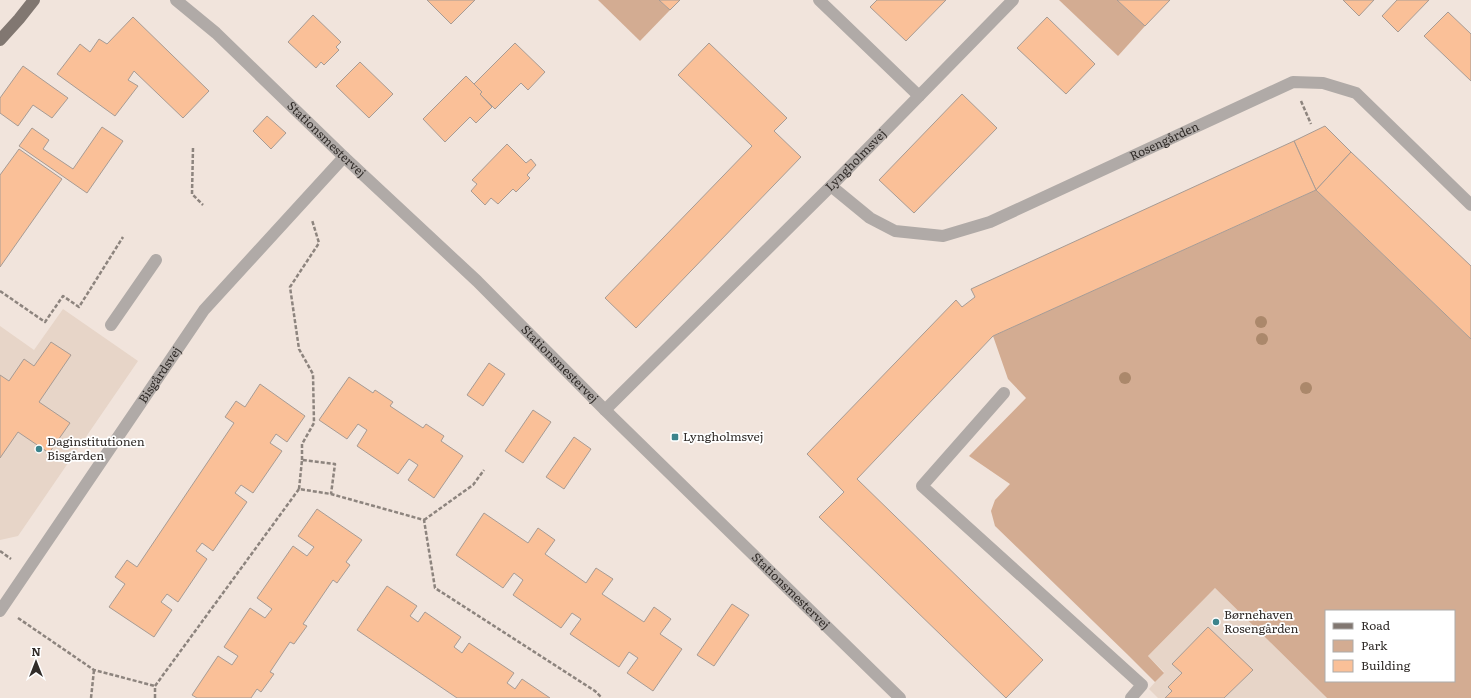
<svg xmlns="http://www.w3.org/2000/svg" width="1471" height="698" viewBox="0 0 1471 698" font-family="Literata,serif">
<style>
.built{fill:#e7d5c8}
.green{fill:#d3ac92;fill-rule:evenodd}
.building{fill:#fac098;stroke:#a79b94}
.lines{fill:none;stroke-linecap:round;stroke-linejoin:round}
.path{stroke:#8d847e;stroke-width:2.5;stroke-dasharray:4 2;stroke-linecap:butt}
.minor{stroke:#b0aaa7;stroke-width:12}
.major{stroke:#817771;stroke-width:12}
.tree{fill:#ab886b}
.poi-dot{fill:#3c848c;stroke:#fff;stroke-width:1.5}
.labels{text-anchor:middle;stroke-width:3.5;stroke-linejoin:round;paint-order:stroke}
.street-label{font-size:12px;fill:#312c29;stroke:#fff}
.poi-label{font-size:12px;fill:#312c29;stroke:#fff;text-anchor:start}
</style>
<rect width="100%" height="100%" fill="#f1e4dc"/>
<!-- built -->
<g class="built">
<polygon points="63,309 138,361 18,536 0,540 0,326 34,350"/>
<polygon points="1215,588 1327,698 1158,698 1149,689 1164,672 1148,656"/>
</g>
<!-- green -->
<g class="green">
<polygon points="598,0 659,0 670,10 640,41"/>
<polygon points="1059,0 1117,0 1145,26 1118,56"/>
<path d="M 1316,190 L 1471,339 L 1471,698 L 1327,698 L 1215,588 L 1148,656 L 1164,673 L 1155,682 L 1129,656 L 995,526 L 991,511 L 995,500 L 1010,484 L 969,456 L 1026,398 L 1008,379 L 993,336 ZM 1326,611 L 1454,611 L 1454,681 L 1326,681 Z"/>
</g>
<!-- building -->
<g class="building">
<polygon points="427,0 475,0 451,24"/>
<polygon points="659,0 680,0 670,10"/>
<polygon points="877,0 946,0 906,41 870,7"/>
<polygon points="1117,0 1170,0 1145,26"/>
<polygon points="1343,0 1374,0 1359,16"/>
<polygon points="1397,0 1429,0 1398,32 1382,16"/>
<polygon points="1448,12 1471,34 1471,81 1424,36"/>
<polygon points="313,15 341,42 336,47 339,50 324,65 321,62 316,68 288,42"/>
<polygon points="133,17 209,91 183,118 134,71 128,80 138,86 115,116 57,74 80,44 90,52 99,39 107,44"/>
<polygon points="1047,17 1095,64 1066,94 1017,48"/>
<polygon points="515,43 545,72 528,90 521,83 495,109 480,94 482,92 474,84"/>
<polygon points="709,43 787,118 774,131 801,157 636,328 605,298 752,146 678,75"/>
<polygon points="360,62 393,94 369,118 336,86"/>
<polygon points="23,66 68,98 52,118 33,105 18,126 0,113 0,98"/>
<polygon points="466,76 482,92 480,94 492,107 476,123 470,117 445,142 423,119"/>
<polygon points="962,94 997,128 914,213 879,180"/>
<polygon points="267,116 286,133 271,149 253,131"/>
<polygon points="1325,126 1351,152 1316,190 1294,141"/>
<polygon points="102,127 123,141 87,193 19,146 32,128 49,140 43,149 73,169"/>
<polygon points="1294,141 1316,190 993,336 857,479 1043,660 1006,698 819,517 844,492 807,454 956,300 962,307 975,297 971,289"/>
<polygon points="507,144 526,163 531,159 536,165 527,175 530,178 516,192 513,189 498,204 491,198 485,205 471,191 477,184 472,180"/>
<polygon points="19,149 62,179 0,267 0,175"/>
<polygon points="1351,152 1471,266 1471,339 1316,190"/>
<polygon points="51,342 71,355 39,402 70,423 49,453 18,432 0,458 0,375 9,381 24,359 34,366"/>
<polygon points="489,363 505,374 483,406 467,395"/>
<polygon points="349,377 373,393 375,390 393,402 390,406 423,428 426,424 444,436 441,441 463,456 434,498 408,480 418,465 409,459 398,474 357,446 367,430 358,424 347,439 319,420"/>
<polygon points="260,384 305,416 287,442 276,434 270,443 282,451 253,493 241,485 235,493 247,502 213,551 202,543 196,551 207,559 178,602 167,594 161,602 172,610 154,637 109,607 125,584 115,577 127,560 137,567 234,423 225,417 236,401 245,407"/>
<polygon points="533,410 551,422 523,463 505,451"/>
<polygon points="574,437 591,449 564,489 546,477"/>
<polygon points="317,509 362,540 346,562 350,565 337,583 333,580 303,624 307,626 294,644 290,642 270,672 274,674 261,692 257,689 251,698 197,698 192,695 218,656 232,665 238,656 224,647 250,608 265,618 272,609 257,598 293,546 307,556 314,547 298,536"/>
<polygon points="484,513 528,543 538,528 555,540 545,554 586,583 596,568 613,579 602,594 644,622 654,607 671,619 660,634 682,649 653,691 627,673 638,658 629,652 619,667 570,634 581,619 572,613 561,628 513,595 523,580 514,573 503,588 456,555"/>
<polygon points="387,586 417,606 410,616 418,622 425,612 461,637 454,647 462,653 469,643 514,673 507,683 515,689 522,679 550,698 457,698 357,630"/>
<polygon points="732,604 749,615 714,666 697,655"/>
<polygon points="1208,627 1253,670 1224,698 1165,698 1172,691 1168,687 1182,673 1172,664"/>
</g>
<g class="lines">
<!-- path -->
<g class="path">
<polyline points="1301,101 1311,124"/>
<polyline points="193,148 192,194 203,205"/>
<polyline points="0,291 45,322 63,296 79,307 123,237"/>
<polyline points="302,460 302,444 314,423 313,374 299,349 290,287 319,243 312,220"/>
<polyline points="299,489 302,460 335,464 331,494"/>
<polyline points="424,520 473,485 484,470"/>
<polyline points="0,551 11,559"/>
<polyline points="18,618 94,670 155,686"/>
<polyline points="91,698 94,670"/>
<polyline points="155,698 155,686 299,489 331,494 424,520 435,588 595,691 602,698"/>
</g>
<!-- minor -->
<g class="minor">
<path id="s1" d="M 176,0 L 216,33 L 344,157 L 477,281 L 605,410 L 900,698"/>
<polyline points="819,0 919,96"/>
<path id="s2" d="M 831,186 L 870,218 L 895,231 L 943,236 L 990,222 L 1293,82 L 1323,83 L 1356,93 L 1471,205"/>
<polyline points="111,325 156,260"/>
<polyline points="1004,393 922,486 1142,685 1131,698"/>
<path id="s3" d="M 605,410 L 831,186 L 1013,0"/>
<path id="s4" d="M 0,611 L 204,310 L 344,157"/>
</g>
<!-- major -->
<polyline class="major" points="0,40 19,19 34,0"/>
</g>
<!-- trees -->
<g class="tree">
<circle cx="1261" cy="322" r="6"/>
<circle cx="1262" cy="339" r="6"/>
<circle cx="1125" cy="378" r="6"/>
<circle cx="1306" cy="388" r="6"/>
</g>
<!-- markers -->
<g class="poi-dot">
<rect x="671" y="433" width="8" height="8" rx="2"/>
<circle cx="39" cy="449" r="4"/>
<circle cx="1216" cy="622" r="4"/>
</g>
<g class="labels">
<!-- street labels -->
<g class="street-label">
<text dy="4" stroke="none"><textPath href="#s1" startOffset="205">Stationsmestervej</textPath></text>
<text dy="4" stroke="none"><textPath href="#s2" startOffset="368">Rosengården</textPath></text>
<text dy="4" stroke="none"><textPath href="#s3" startOffset="354">Lyngholmsvej</textPath></text>
<text dy="4" stroke="none"><textPath href="#s1" startOffset="529">Stationsmestervej</textPath></text>
<text dy="4" stroke="none"><textPath href="#s4" startOffset="285">Bisgårdsvej</textPath></text>
<text dy="4" stroke="none"><textPath href="#s1" startOffset="853">Stationsmestervej</textPath></text>
</g>
<!-- poi labels -->
<g class="poi-label">
<text x="683" y="441">Lyngholmsvej</text>
<text x="47" y="446">Daginstitutionen<tspan x="47" dy="14">Bisgården</tspan></text>
<text x="1224" y="619">Børnehaven<tspan x="1224" dy="14">Rosengården</tspan></text>
</g>
</g>
<!-- legend -->
<rect x="1325" y="610" width="130" height="72" fill="#ffffff" stroke="#adaba9"/>
<rect x="1333" y="623" width="20" height="6" fill="#817771" stroke="#adaba9"/>
<text x="1361" y="630" font-size="12" fill="#312c29">Road</text>
<rect x="1333" y="640" width="20" height="12" fill="#d3ac92" stroke="#adaba9"/>
<text x="1361" y="650" font-size="12" fill="#312c29">Park</text>
<rect x="1333" y="660" width="20" height="12" fill="#fac098" stroke="#adaba9"/>
<text x="1361" y="670" font-size="12" fill="#312c29">Building</text>
<!-- north arrow -->
<g transform="translate(36 662)" stroke="#ffffff" stroke-width="3" paint-order="stroke">
<path d="M0-3L7 15L0 10L-7 15Z" fill="#312c29"/>
<text y="-6" font-size="11" font-weight="bold" text-anchor="middle" fill="#312c29">N</text>
</g>
</svg>
